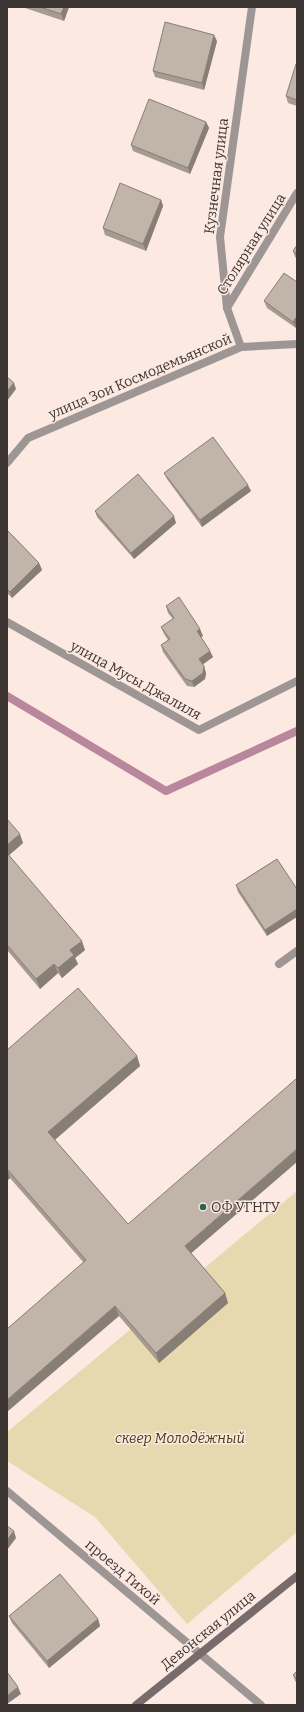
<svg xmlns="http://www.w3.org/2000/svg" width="304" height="1712" viewBox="0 0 304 1712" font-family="Bitter,serif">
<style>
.green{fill:#e7d9af}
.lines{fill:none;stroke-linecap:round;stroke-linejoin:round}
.stream{stroke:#b9879c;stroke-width:8}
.minor{stroke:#9e9595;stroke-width:8}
.secondary{stroke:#776b6b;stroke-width:8}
.wall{fill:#a69b90}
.shaded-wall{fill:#877e76}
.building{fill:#c1b4a8;stroke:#877e76}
.poi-dot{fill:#29654f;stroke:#fce9e2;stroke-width:1.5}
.labels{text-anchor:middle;stroke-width:3;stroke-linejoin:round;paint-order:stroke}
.street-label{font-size:14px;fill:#3c3532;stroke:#fce9e2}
.poi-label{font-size:14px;fill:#3c3532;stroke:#fce9e2;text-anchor:start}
.park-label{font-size:14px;font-style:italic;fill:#483b14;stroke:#fce9e2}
</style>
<rect width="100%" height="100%" fill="#fce9e2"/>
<!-- green -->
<polygon class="green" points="297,1191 297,1532 187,1624 95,1517 7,1461 7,1432"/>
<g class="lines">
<!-- stream -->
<polyline class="stream" points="7,696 166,791 297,731"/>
<!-- minor -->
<g class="minor">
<polyline points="227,308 297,193"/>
<polyline points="241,347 227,308 220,237 252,7"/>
<polyline points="7,463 28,438 241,347 297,344"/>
<polyline points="7,622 199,730 297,681"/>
<polyline points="279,964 297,951"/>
<polyline points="7,1491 261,1705"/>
</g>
<!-- secondary -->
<polyline class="secondary" points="136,1705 297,1576"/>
</g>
<!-- wall -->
<g class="wall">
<polygon points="22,7 69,7 64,21"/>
<polygon points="217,41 204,90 155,77 153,71"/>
<polygon points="297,64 297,106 288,103 286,96"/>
<polygon points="206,122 209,128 190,174 133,151 131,145"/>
<polygon points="161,200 163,206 146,251 105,235 103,228"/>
<polygon points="297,245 297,259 295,257 293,251"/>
<polygon points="297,282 297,326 296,328 267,308 264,301"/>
<polygon points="164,473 251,491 202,527 167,479"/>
<polygon points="95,511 176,523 134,559 97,517"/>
<polygon points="7,530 39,563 42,570 12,598 7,593"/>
<polygon points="166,606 203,636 201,637 213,657 203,664 206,673 205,679 194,687 187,686 163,652 161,645 168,640 164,634 161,627 173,619 168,613"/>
<polygon points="7,819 23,843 9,855 85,950 75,958 78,964 62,978 58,973 40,989 7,950"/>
<polygon points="277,859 267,936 238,892 236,885"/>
<polygon points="7,1050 137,1056 140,1066 55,1140 128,1224 191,1253 225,1293 228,1303 159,1363 119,1316 84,1263 10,1178 7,1181"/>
<polygon points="9,1616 98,1619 100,1626 49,1668 12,1623"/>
<polygon points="297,1671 297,1683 295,1681 293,1675"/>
</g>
<!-- shaded-wall -->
<g class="shaded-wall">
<polygon points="64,7 69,7 64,21 61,14"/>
<polygon points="214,35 217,41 204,90 202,83"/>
<polygon points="206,122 209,128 190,174 188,168"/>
<polygon points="161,200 163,206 146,251 143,244"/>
<polygon points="297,316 297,326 296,328 293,322"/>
<polygon points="14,383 16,389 7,401 7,391"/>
<polygon points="248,485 251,491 202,527 200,520"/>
<polygon points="174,516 176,523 134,559 131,553"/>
<polygon points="39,563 42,570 12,598 10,592"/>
<polygon points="200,629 203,636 199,638 197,631"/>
<polygon points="210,651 213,657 202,665 199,659"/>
<polygon points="204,666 206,673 205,679 194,687 192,681"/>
<polygon points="20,834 23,843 7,857 7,845"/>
<polygon points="297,909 297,917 267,936 265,930"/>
<polygon points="82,941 85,950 75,958 78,964 62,978 58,968 70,950"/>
<polygon points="54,964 58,973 40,989 36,979"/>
<polygon points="137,1056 140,1066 52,1142 48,1132"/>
<polygon points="297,1149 297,1162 188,1256 185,1246"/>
<polygon points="7,1169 10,1178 7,1181"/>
<polygon points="225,1293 228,1303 159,1363 156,1353"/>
<polygon points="115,1306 119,1316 7,1412 7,1400"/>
<polygon points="14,1531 16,1538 7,1550 7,1540"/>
<polygon points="98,1619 100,1626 49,1668 47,1661"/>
<polygon points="18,1687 21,1694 7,1704 7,1696"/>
</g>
<!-- building -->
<g class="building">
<polygon points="40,7 64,7 61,14"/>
<polygon points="165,22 214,35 202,83 153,71"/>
<polygon points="296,64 297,64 297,100 286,96"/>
<polygon points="149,99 206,122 188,168 131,145"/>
<polygon points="120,183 161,200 143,244 103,228"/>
<polygon points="297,245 297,254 293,251"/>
<polygon points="284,273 297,282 297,316 293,322 264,301"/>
<polygon points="7,377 14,383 7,391"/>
<polygon points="213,437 248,485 200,520 164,473"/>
<polygon points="138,474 174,516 131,553 95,511"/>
<polygon points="7,530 39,563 10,592 7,589"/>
<polygon points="179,597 200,629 197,631 210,651 199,659 204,666 203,673 192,681 185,679 161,645 170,639 161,627 174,618 166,606"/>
<polygon points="7,819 20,834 7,845"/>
<polygon points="7,853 82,941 70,950 74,955 58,968 54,964 36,979 7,945"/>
<polygon points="277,859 297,889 297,909 265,930 236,885"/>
<polygon points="78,988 137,1056 48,1132 128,1224 296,1079 297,1080 297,1149 185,1246 225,1293 156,1353 115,1306 7,1400 7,1329 86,1260 7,1169 7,1050"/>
<polygon points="7,1526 14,1531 7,1540"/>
<polygon points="60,1574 98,1619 47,1661 9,1616"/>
<polygon points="297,1671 297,1679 293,1675"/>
<polygon points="7,1672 18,1687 7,1696"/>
</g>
<!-- markers -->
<circle class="poi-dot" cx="203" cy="1207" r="4"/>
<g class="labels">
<!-- street labels -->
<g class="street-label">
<text transform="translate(216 176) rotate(-83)" y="5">Кузнечная улица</text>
<text transform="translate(251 244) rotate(-58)" y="5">Столярная улица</text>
<text transform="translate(140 376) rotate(-23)" y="5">улица Зои Космодемьянской</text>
<text transform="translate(136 680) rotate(29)" y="5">улица Мусы Джалиля</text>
<text transform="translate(123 1572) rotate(40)" y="5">проезд Тихой</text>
<text transform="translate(208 1630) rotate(-39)" y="5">Девонская улица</text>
</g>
<!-- poi labels -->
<g class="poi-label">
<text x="211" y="1212">ОФ УГНТУ</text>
</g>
<!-- park labels -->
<g class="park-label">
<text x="180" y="1443">сквер Молодёжный</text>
</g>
</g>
<!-- border -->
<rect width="304" height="1712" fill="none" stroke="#3c3532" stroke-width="16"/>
</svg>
